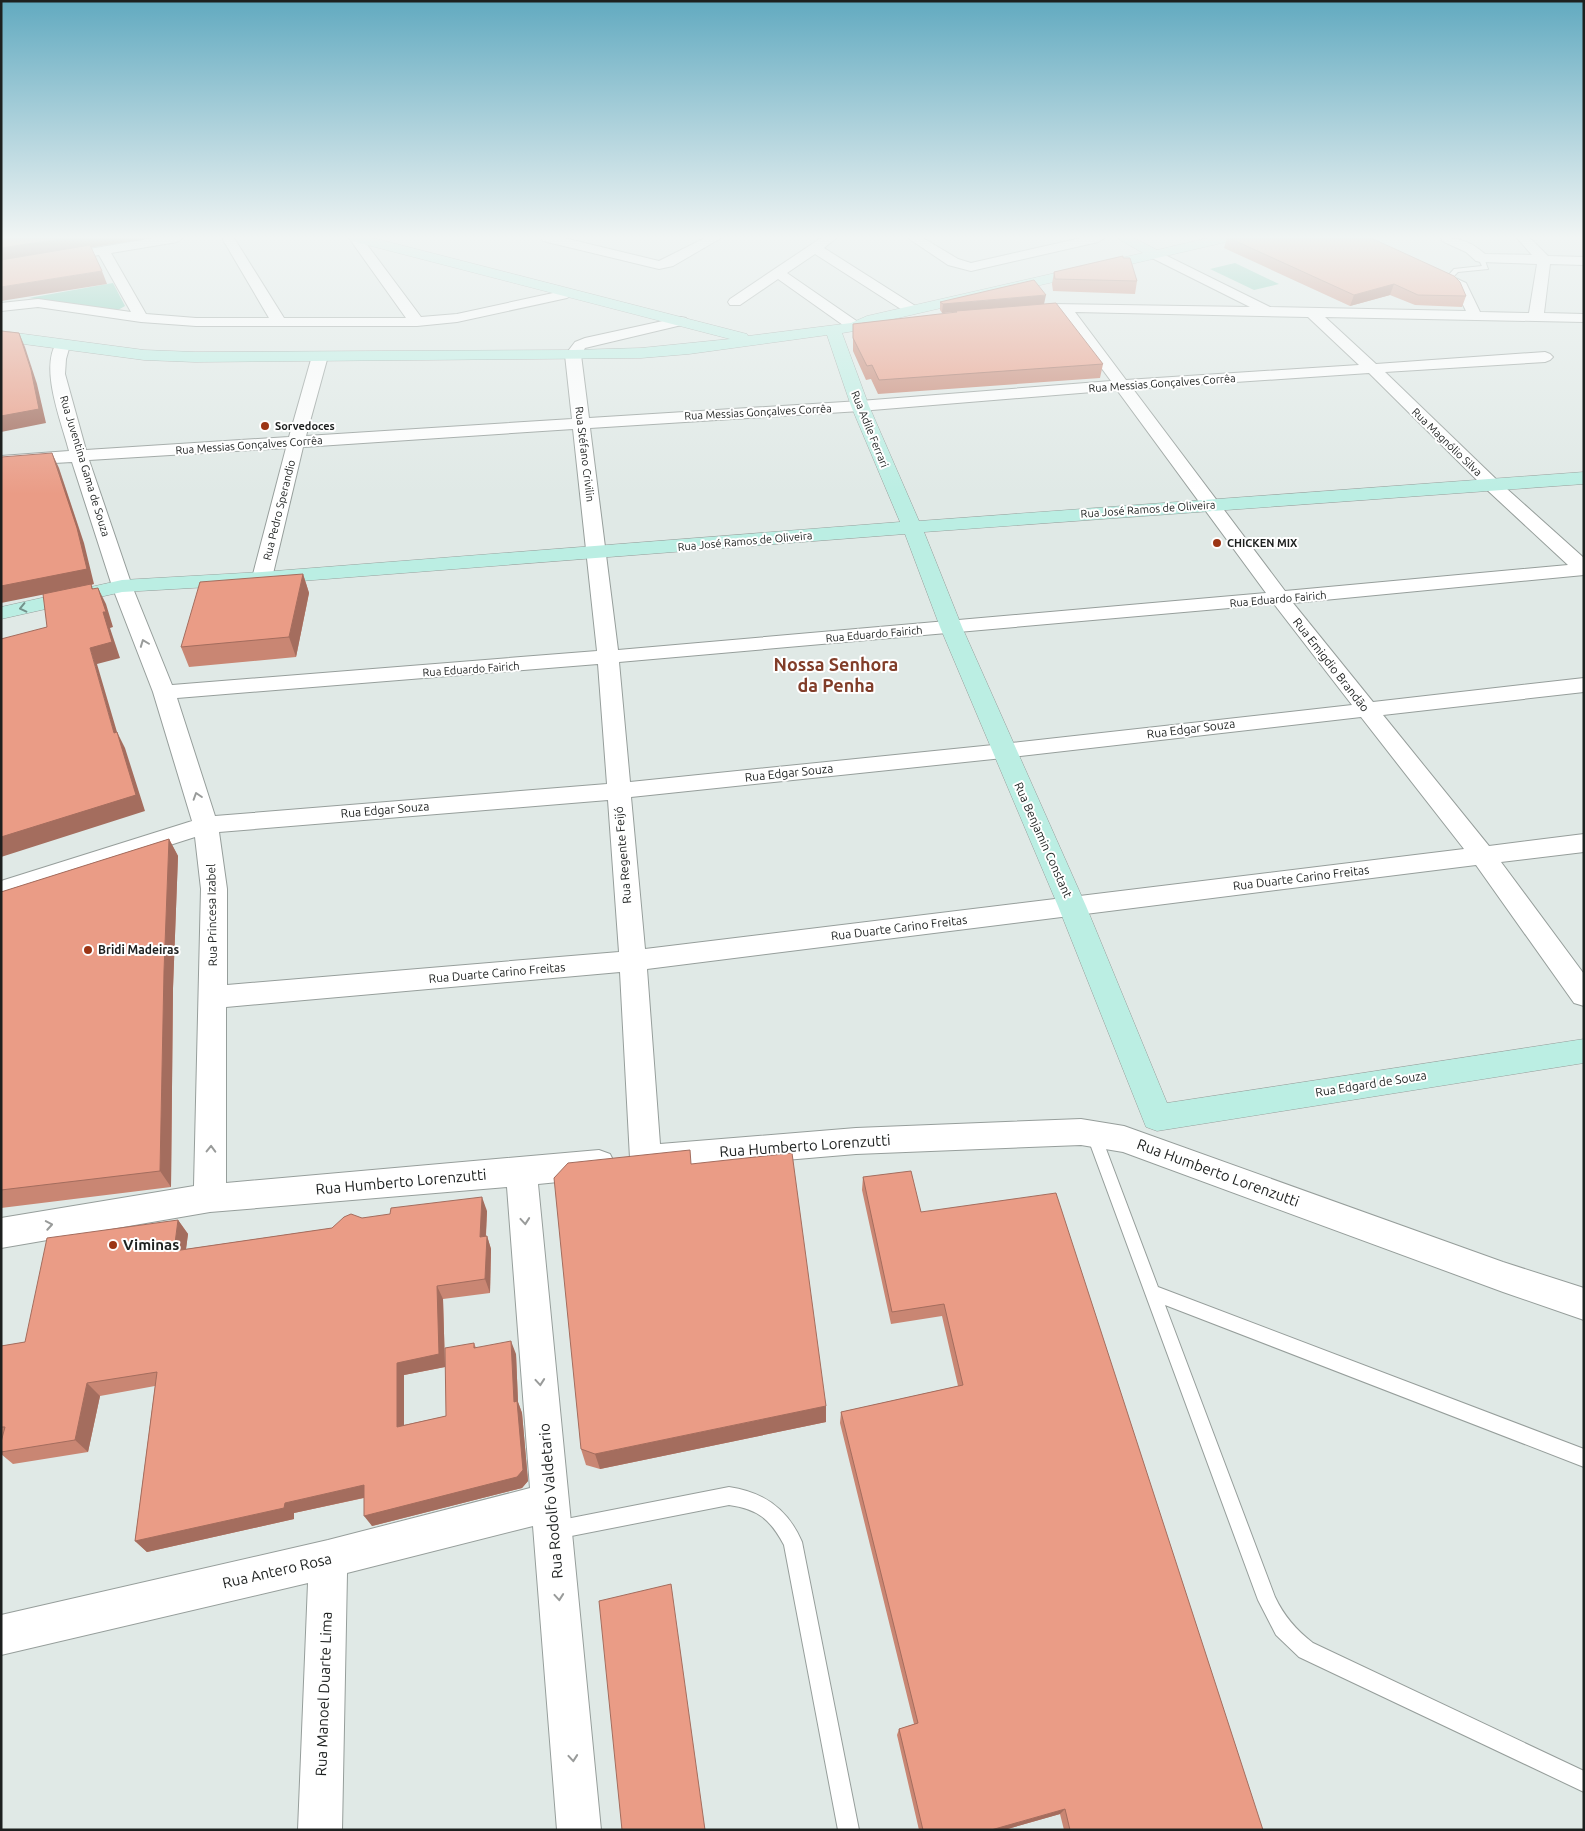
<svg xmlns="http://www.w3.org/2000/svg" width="1585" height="1831" viewBox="0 0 1585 1831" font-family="Ubuntu,sans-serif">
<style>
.green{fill:#7acbb4}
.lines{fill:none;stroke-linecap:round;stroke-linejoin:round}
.lane-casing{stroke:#969e9b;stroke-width:2}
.street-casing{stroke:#969e9b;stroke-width:2}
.secondary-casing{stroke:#969e9b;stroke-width:1}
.lane{fill:#fff;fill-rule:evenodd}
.street{fill:#fff;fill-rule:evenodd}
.secondary{fill:#bbeee3;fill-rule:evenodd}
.wall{fill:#c98673}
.shaded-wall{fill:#a46d5e}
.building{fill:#ea9c86;stroke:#a46d5e}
.oneway{stroke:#74918b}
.oneway2{stroke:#999b9a}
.poi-dot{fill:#9c3515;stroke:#fff;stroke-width:2}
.labels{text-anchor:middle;stroke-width:4;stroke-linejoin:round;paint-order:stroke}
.far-street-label{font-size:11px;fill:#1d201f;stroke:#fff}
.far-poi-label{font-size:11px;font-weight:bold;fill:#1d201f;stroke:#fff;text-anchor:start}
.street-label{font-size:12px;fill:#1d201f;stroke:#fff}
.poi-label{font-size:12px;font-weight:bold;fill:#1d201f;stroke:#fff;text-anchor:start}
.near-street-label{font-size:15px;fill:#1d201f;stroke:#fff}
.near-poi-label{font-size:15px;font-weight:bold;fill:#1d201f;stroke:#fff;text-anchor:start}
.district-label{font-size:18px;font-weight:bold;fill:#813d29;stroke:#fff}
</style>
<rect width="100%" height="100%" fill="#e0e9e6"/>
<!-- green -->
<g class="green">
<polygon points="1235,263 1279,284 1254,290 1210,269"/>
<polygon points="113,283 125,306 118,310 29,298"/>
</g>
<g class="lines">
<defs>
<g id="lane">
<polygon points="1481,256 1484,258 1488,269 1458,272 1451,279 1446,278 1454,269 1482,266 1478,258"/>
<path d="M 1093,1127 L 1098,1129 L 1100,1133 L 1158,1287 L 1584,1449 L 1584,1467 L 1165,1305 L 1275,1597 C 1284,1616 1296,1630 1313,1643 L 1584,1771 L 1584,1792 L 1299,1657 L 1276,1635 L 1258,1600 L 1086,1133 L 1088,1129 Z"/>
<path d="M 729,1487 C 764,1492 788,1509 802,1542 L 859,1830 L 838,1830 L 784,1545 C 770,1519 758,1509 729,1505 L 556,1539 L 550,1536 L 547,1530 L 550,1524 L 556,1521 Z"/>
</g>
<g id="street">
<polygon points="154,238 183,238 177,242 111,253 146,314 196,318 269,318 222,238 234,238 284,318 406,318 349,238 362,238 421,317 457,314 567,290 574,294 567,298 457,322 417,326 196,326 141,322 38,307 1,311 1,303 38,299 131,312 99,255 1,272 1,264"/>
<polygon points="542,238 564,238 659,261 705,238 721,238 673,266 659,269 543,241"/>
<polygon points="821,238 836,238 824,248 917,307 919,310 917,313 907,313 815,254 787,273 858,322 889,323 891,326 889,329 850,330 778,279 740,305 730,305 728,302 730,299"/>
<polygon points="908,238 923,238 958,259 971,263 1081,238 1104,238 1098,242 971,271 948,265"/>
<path d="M 1441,238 C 1460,238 1470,241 1485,254 L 1532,255 L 1517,238 L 1530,238 L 1548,256 L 1584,257 L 1584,265 L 1550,264 L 1544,313 L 1584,314 L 1584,322 L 1325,317 L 1376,364 L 1545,352 L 1550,354 L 1553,357 L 1550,360 L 1545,362 L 1385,372 L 1497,480 L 1584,558 L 1584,575 L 1293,603 L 1373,702 L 1584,678 L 1584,692 L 1383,715 L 1489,846 L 1584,834 L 1584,852 L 1501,862 L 1584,974 L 1584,1006 L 1574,1003 L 1476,865 L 647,969 L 660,1144 L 856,1128 L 1081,1119 L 1124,1126 L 1503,1262 L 1584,1288 L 1584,1320 L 1503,1292 L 1123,1152 L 1081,1145 L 856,1154 L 655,1171 C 649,1169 643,1170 635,1167 L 630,1158 L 620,972 L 226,1007 L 226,1183 L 599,1150 L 610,1154 L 615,1164 L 610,1174 L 599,1178 L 538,1184 L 601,1830 L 557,1830 L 533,1526 L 347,1573 L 342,1830 L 298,1830 L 308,1583 L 1,1655 L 1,1615 L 328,1540 L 530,1488 L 507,1187 L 210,1212 L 1,1248 L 1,1218 L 194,1186 L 201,889 L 195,837 L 1,899 L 1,881 L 192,821 L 153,692 L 112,586 L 72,462 L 1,466 L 1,456 L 69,451 C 62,423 39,368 57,342 L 67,342 L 70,345 L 66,359 L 65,374 L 86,450 L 289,437 L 312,356 L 315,353 L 325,353 L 328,356 L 306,436 L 572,419 L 565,355 L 575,342 L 585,338 L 681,317 L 686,318 L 688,321 L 686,324 L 585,348 L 581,355 L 589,418 L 860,401 L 1111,381 L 1060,312 L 1047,311 L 1045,308 L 1047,305 L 1052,304 L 1250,307 L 1150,257 L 1148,254 L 1150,251 L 1155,250 L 1270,307 L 1466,311 L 1455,288 L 1429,275 L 1427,272 L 1434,268 L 1466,283 L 1480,312 L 1529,313 L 1537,264 L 1481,262 L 1476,261 L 1466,252 L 1442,241 ZM 1075,312 L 1308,317 L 1359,365 L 1126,380 ZM 1369,373 L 1485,488 L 1568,565 L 1285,591 L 1133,389 ZM 1117,390 L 1266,593 L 618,650 L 590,428 L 860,411 ZM 573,429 L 597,651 L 172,685 L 132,586 L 89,460 L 286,448 L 252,578 L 255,582 L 262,584 L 269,582 L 272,578 L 303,447 ZM 1274,604 L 1352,705 L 1003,744 L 630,782 L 619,662 ZM 598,664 L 607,784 L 215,816 L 177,698 ZM 1361,717 L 1464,849 L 645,949 L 631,797 L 1003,758 ZM 608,800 L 619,952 L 227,985 L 227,889 L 219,832 Z"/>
</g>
<polygon id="secondary" points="350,238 373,238 747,334 748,336 851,323 867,316 1143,253 1117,238 1134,238 1157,250 1208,238 1233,238 1226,242 872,324 860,330 842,333 869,406 919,521 1584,472 1584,484 924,532 962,627 1086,906 1167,1103 1584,1039 1584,1063 1157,1131 1146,1127 1058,906 940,627 905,534 262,584 122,592 1,619 1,607 122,580 262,572 900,522 851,406 827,335 689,354 641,358 195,362 144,360 1,341 1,331 144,350 195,352 573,350 641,348 730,339 352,241"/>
</defs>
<!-- lane casing -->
<use href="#lane" class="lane-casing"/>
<!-- street casing -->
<use href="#street" class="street-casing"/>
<!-- secondary casing -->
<use href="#secondary" class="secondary-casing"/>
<!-- lane -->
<use href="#lane" class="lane"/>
<!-- street -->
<use href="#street" class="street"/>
<!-- secondary -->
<use href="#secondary" class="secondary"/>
</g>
<!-- wall -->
<g class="wall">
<polygon points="1227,238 1371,238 1466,296 1462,307 1415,305 1390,295 1350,306 1224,248"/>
<polygon points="1123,258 1137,281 1135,294 1053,291 1052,284 1054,272"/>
<polygon points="940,302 1044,304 1103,364 1100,378 878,394 871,379 866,380 853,351 853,324 956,313 956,312 942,313 940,310"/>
<polygon points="303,574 309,593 296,657 189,667 181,647"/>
<polygon points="169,839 178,856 173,988 171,1187 1,1208 1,892"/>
<polygon points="692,1164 826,1406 826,1422 600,1469 586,1465 581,1449"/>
<polygon points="863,1177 921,1212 1263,1830 1064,1830 1060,1814 1004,1830 919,1830 897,1735 899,1729 914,1724 840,1423 841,1412 958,1386 942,1316 891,1324 862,1190"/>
<polygon points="487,1211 486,1236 487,1236 491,1249 490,1293 443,1299 445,1367 404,1375 404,1425 446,1416 474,1343 476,1348 516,1354 518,1402 522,1413 528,1481 522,1488 372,1526 364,1498 294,1513 294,1519 147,1552 135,1541 155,1386 100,1396 88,1452 13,1464 1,1454 1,1346 25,1342 178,1220 188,1234 186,1249 332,1228 362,1218"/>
</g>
<!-- shaded-wall -->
<g class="shaded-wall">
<polygon points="67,238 150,238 1,262 1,248"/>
<polygon points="102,271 107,284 1,301 1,287"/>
<polygon points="1394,284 1390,295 1350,306 1354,295"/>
<polygon points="1046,295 1044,304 942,313 943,304"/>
<polygon points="19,333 25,347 37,384 46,423 1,432 1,416"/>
<polygon points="52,453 59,468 84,543 94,584 91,585 98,599 92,589 91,585 1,603 1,586"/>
<polygon points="303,574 309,593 296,657 289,637"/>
<polygon points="98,588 106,604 113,627 110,628 120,658 97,664 117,732 125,748 145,811 1,857 1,837 114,733 90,648 103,612"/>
<polygon points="169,839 178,856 173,988 171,1187 160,1171 164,971"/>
<polygon points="482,1197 487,1211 485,1250 480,1237"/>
<polygon points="178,1220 188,1234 184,1264 174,1251"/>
<polygon points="487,1236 491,1249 490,1293 485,1279"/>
<polygon points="437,1286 443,1299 445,1367 404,1375 404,1439 397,1427 397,1363"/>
<polygon points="511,1341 516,1354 518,1402 522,1413 528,1481 522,1488 372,1526 364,1516 514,1402"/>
<polygon points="87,1383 100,1396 88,1452 75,1440"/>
<polygon points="826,1406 826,1422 600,1469 595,1454"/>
<polygon points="364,1485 372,1496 294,1513 294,1519 147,1552 135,1541 285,1503"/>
<polygon points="1065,1809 1060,1814 1004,1830 991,1830"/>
</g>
<!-- building -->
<g class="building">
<polygon points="1,238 67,238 1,248"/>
<polygon points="1229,238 1371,238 1454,276 1460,282 1466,296 1418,295 1394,284 1354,295"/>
<polygon points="90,245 102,271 1,287 1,260"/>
<polygon points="1123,256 1123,258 1130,258 1137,281 1055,279 1054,272"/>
<polygon points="1034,280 1046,295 943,304 940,302"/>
<polygon points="1056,303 1103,364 879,380 872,365 867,366 853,338 853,324 957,312 956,311"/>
<polygon points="1,331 19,333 31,370 39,409 1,416"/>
<polygon points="52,453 77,528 87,569 1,586 1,457"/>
<polygon points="303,574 289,637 181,647 200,582"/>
<polygon points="91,584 92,589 98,588 106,612 103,612 112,642 90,648 114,733 117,732 136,795 1,837 1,639 47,627 43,594"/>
<polygon points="169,839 164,971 160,1171 1,1190 1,892"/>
<polygon points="690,1150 691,1164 792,1153 826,1406 595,1454 581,1449 554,1178 568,1163"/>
<polygon points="911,1171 921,1212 1056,1193 1263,1830 1070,1830 1065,1809 991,1830 923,1830 899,1729 918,1723 841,1412 963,1385 944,1304 892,1312 863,1177"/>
<polygon points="482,1197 480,1237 487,1236 485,1279 437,1286 439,1354 397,1363 397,1427 446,1416 445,1348 474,1343 474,1348 511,1341 514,1402 517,1401 523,1470 517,1477 364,1516 364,1485 285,1503 284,1508 135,1541 157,1372 87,1383 75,1440 1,1452 1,1442 5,1427 1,1427 1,1346 25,1342 47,1238 178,1220 174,1251 332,1228 344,1217 351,1214 362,1218 390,1214 391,1208"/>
<polygon points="671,1584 705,1830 622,1830 599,1601"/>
</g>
<!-- one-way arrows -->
<defs><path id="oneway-chevron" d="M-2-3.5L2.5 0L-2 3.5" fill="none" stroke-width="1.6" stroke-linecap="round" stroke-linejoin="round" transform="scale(1.25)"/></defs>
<use class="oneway" href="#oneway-chevron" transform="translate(23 608) rotate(167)"/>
<g class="oneway2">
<use href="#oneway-chevron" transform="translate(144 643) rotate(-111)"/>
<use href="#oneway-chevron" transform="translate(197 796) rotate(-108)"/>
<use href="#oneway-chevron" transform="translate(211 1149) rotate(-89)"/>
<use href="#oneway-chevron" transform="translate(525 1221) rotate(85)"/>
<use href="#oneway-chevron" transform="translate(49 1225) rotate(-10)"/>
<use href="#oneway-chevron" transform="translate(540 1382) rotate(85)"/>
<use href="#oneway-chevron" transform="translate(559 1597) rotate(85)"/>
<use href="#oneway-chevron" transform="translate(573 1758) rotate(85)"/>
</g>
<!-- sky -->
<linearGradient id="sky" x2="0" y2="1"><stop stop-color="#62aac0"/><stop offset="0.48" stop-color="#f1f5f4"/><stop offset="1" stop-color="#f1f5f4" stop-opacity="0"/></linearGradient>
<rect width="1585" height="494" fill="url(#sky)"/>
<!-- markers -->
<g class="poi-dot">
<circle cx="265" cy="426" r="5"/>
<circle cx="1217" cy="543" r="5"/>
<circle cx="88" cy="950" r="5"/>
<circle cx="113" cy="1245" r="5"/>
</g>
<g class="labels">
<!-- far-street labels -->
<g class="far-street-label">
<text transform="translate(1162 383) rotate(-4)" y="4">Rua Messias Gonçalves Corrêa</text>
<text transform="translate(758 412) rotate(-3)" y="4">Rua Messias Gonçalves Corrêa</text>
<text transform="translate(870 429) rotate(68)" y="4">Rua Adile Ferrari</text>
<text transform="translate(1447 442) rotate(44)" y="4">Rua Magnólio Silva</text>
<text transform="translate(249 445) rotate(-4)" y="4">Rua Messias Gonçalves Corrêa</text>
<text transform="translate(585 454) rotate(83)" y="4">Rua Stéfano Crivilin</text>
<text transform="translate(85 466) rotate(73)" y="4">Rua Juventina Gama de Souza</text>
<text transform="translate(1148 509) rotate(-4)" y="4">Rua José Ramos de Oliveira</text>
<text transform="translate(279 510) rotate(-76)" y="4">Rua Pedro Sperandio</text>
<text transform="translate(745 541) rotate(-5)" y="4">Rua José Ramos de Oliveira</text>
<text transform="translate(1278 599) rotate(-5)" y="4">Rua Eduardo Fairich</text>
<text transform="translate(874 634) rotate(-5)" y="4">Rua Eduardo Fairich</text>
<text transform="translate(471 669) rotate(-4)" y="4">Rua Eduardo Fairich</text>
</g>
<!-- far-poi labels -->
<g class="far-poi-label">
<text x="275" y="430">Sorvedoces</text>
<text x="1227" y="547">CHICKEN MIX</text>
</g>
<!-- street labels -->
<g class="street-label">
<text transform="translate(1331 665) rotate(52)" y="4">Rua Emigdio Brandão</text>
<text transform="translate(1191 729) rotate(-7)" y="4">Rua Edgar Souza</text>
<text transform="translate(789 773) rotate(-6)" y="4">Rua Edgar Souza</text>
<text transform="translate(385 810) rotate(-5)" y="4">Rua Edgar Souza</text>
<text transform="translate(1043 840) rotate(66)" y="4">Rua Benjamin Constant</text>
<text transform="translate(623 855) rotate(-95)" y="4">Rua Regente Feijó</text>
<text transform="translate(1301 878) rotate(-7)" y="4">Rua Duarte Carino Freitas</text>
<text transform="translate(212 915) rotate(-91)" y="4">Rua Princesa Izabel</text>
<text transform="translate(899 928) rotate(-7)" y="4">Rua Duarte Carino Freitas</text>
<text transform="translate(497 973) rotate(-5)" y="4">Rua Duarte Carino Freitas</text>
<text transform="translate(1371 1084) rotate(-9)" y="4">Rua Edgard de Souza</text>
</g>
<!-- poi labels -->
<g class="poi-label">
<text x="98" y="954">Bridi Madeiras</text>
</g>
<!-- near-street labels -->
<g class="near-street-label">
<text transform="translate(805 1146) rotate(-4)" y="5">Rua Humberto Lorenzutti</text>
<text transform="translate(1218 1173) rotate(20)" y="5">Rua Humberto Lorenzutti</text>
<text transform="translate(401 1182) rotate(-5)" y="5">Rua Humberto Lorenzutti</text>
<text transform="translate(551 1501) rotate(-95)" y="5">Rua Rodolfo Valdetario</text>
<text transform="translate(277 1571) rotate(-13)" y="5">Rua Antero Rosa</text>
<text transform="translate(324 1694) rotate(-88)" y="5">Rua Manoel Duarte Lima</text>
</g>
<!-- near-poi labels -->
<g class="near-poi-label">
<text x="123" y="1250">Viminas</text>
</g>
<!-- district labels -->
<g class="district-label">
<text x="836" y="671">Nossa Senhora<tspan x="836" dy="21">da Penha</tspan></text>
</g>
</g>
<!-- border -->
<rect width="1585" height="1831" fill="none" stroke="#1d201f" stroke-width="5"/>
</svg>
